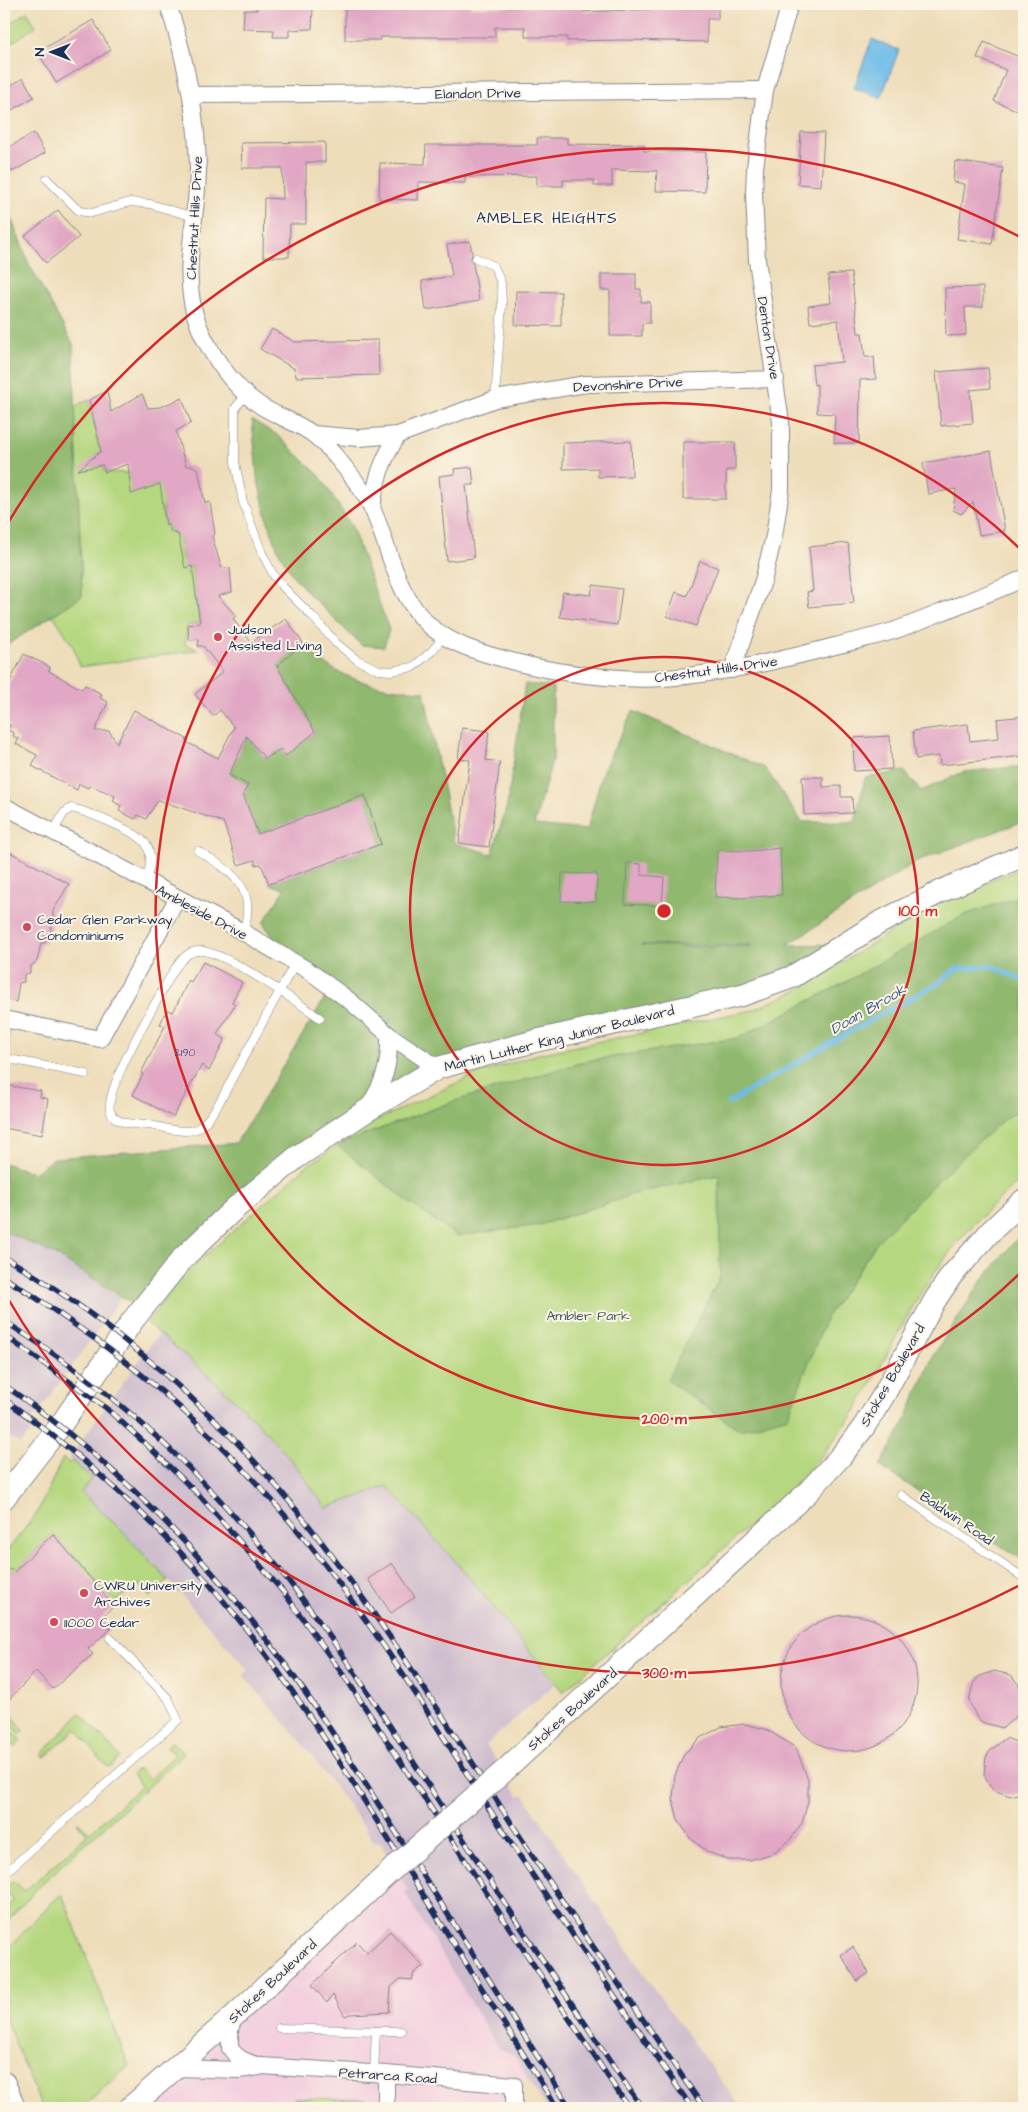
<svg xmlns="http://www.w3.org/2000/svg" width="1028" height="2112" viewBox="0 0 1028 2112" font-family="'Architects Daughter',sans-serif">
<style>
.built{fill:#f3cfdf}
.industrial{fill:#cfbdce}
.green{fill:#b5d77f;stroke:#68836e}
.forest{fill:#90b86e;stroke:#567466;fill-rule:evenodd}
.water{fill:#6dbbe8;stroke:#4475a3}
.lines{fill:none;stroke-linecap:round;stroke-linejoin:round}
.stream{stroke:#6dbbe8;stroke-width:5}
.building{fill:#e1a7c4}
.lane-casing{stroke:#84868c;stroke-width:9}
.street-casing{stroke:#84868c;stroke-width:18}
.secondary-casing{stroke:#84868c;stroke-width:24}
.lane{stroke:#fff;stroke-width:8}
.street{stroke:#fff;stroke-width:16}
.secondary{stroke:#fff;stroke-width:22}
.rail-casing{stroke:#1b2f5e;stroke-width:5.5}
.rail{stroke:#fcf5e5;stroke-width:4;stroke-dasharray:11;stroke-linecap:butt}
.secondary-bridge-casing{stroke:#84868c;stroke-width:24;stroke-linecap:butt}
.secondary-bridge{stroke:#fff;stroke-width:22}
.ring{fill:none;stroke:#d62828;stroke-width:2.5}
.poi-dot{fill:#d1495b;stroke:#fcf5e5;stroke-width:2}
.labels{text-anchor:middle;stroke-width:4;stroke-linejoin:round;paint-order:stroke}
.number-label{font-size:11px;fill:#4c4d78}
.street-label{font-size:14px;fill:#1b2f5e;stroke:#fcf5e5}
.poi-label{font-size:14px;fill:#1b2f5e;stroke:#fcf5e5;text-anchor:start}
.park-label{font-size:14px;fill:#425966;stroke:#fcf5e5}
.neighbourhood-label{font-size:15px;letter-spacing:1px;fill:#1b2f5e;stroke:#fcf5e5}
.water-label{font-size:15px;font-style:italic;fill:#345987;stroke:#fcf5e5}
.centre{fill:#d62828;stroke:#fcf5e5;stroke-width:2.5}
.ring-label{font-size:15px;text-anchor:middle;font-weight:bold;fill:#d62828;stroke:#fcf5e5;stroke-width:4;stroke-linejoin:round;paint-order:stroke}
</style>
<rect width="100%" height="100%" fill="#fcf5e5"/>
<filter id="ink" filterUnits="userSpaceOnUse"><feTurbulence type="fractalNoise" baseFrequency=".02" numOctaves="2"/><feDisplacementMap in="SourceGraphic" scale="10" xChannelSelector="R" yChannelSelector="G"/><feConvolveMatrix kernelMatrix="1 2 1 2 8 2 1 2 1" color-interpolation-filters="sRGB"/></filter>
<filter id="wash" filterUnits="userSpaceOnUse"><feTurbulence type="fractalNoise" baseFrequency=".0096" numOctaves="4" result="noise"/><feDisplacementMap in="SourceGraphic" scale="20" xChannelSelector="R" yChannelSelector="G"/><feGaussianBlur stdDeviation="1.12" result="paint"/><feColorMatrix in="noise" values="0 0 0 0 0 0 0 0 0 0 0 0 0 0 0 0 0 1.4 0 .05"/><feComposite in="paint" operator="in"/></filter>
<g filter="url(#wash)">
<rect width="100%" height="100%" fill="#eeddba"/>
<!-- built -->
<polygon class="built" points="395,1867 528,2078 514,2085 514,2108 130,2108"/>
<!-- industrial -->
<g class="industrial">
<polygon points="4,1231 54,1254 121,1298 45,1403 25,1427 31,1432 20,1444 4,1433"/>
<polygon points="159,1333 212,1377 256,1421 292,1462 387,1486 464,1571 556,1683 486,1745 519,1797 523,1794 654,1989 741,2108 546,2108 513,2054 498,2048 405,1893 408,1890 379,1841 375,1844 361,1822 302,1743 244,1676 248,1670 154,1564 81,1492 92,1478 69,1458"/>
</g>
<!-- green -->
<g class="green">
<polygon points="27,12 36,26 4,48 4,27"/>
<polygon points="89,400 101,451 93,458 96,466 103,465 105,472 129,473 132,493 164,483 163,515 166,525 169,525 171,532 178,534 185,568 192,566 200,623 188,625 185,644 199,650 80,667 73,646 53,615 82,595 75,406"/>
<path d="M 1024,868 L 1024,1178 C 979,1213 939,1260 911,1310 C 892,1342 877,1377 856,1409 C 836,1440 812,1468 786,1493 L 563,1692 L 464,1571 L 387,1486 L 326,1508 C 314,1492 304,1476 292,1461 C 249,1409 198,1366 147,1323 L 181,1278 L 223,1240 L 304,1168 L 373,1122 L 472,1076 L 538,1054 L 753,1010 L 796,991 L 950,895 Z"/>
<polygon points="63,1458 69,1463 72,1461 92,1478 81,1492 116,1525 168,1580 150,1597 138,1584 115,1602 53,1534 14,1572 10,1569 4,1575 4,1555 37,1513"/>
<polygon points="4,1705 24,1731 20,1735 4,1716"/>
<polygon points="80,1713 120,1757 111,1767 106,1766 76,1729 45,1757 42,1756 42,1754"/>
<polygon points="4,1722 21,1741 15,1747 4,1739"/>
<polygon points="172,1742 184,1754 41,1884 4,1925 4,1909 14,1900 6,1891 6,1887 14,1881 25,1891 87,1835 77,1823 79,1822 89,1833 141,1786 133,1776 134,1771 139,1769 149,1779 175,1755 167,1746"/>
<polygon points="62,1894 129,2066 82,2108 42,2108 4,2016 6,1999 4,1990 4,1953 47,1907"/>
<polygon points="294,2098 366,2099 366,2108 294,2108"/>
</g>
<!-- forest -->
<g class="forest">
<polygon points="4,199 29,264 73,344 82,596 4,647"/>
<polygon points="252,420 277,435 320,476 352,527 389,630 384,647 361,645 312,597 293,576 278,550 267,519 257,476"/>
<path d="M 303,643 C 311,651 320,661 330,667 C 360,685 389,689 424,691 L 454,843 L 492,854 L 507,806 L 525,684 L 553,687 L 553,757 L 534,825 L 587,830 L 603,770 L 633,711 L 765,768 L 802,822 L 855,822 L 865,778 L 904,771 L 921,791 L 963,772 L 1024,766 L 1024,821 L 917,861 L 787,945 L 844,944 L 792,977 L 438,1068 L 297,1157 L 141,1309 L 54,1254 L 4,1231 L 4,1163 L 34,1173 L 54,1158 L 236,1143 L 331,988 L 260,942 L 273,937 L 263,923 L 285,889 L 269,884 L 381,844 L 365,796 L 258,834 L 241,798 L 247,784 L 229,773 L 247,736 L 265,759 L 281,749 L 286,755 L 315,732 L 303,713 L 267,674 ZM 641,945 L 751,945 L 751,946 L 703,947 Z"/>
<polygon points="1024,895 1024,1108 1005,1118 939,1179 878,1241 826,1318 788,1416 740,1430 667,1380 720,1277 719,1175 638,1193 540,1225 457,1236 411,1204 337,1145 452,1102 586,1061 738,1038 842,984 964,915"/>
<polygon points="1024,1230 1024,1561 880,1466 902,1428 933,1356 981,1282"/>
</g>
<!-- water -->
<polygon class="water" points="872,39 899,50 881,98 854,88"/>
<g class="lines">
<!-- stream -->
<polyline class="stream" points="728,1103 851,1031 937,984 956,969 991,966 1024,981"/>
</g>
<g id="blocks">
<!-- building -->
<g class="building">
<polygon points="255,4 304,4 304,7 313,7 312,29 289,30 289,37 273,37 274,30 243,29 244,10 257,10"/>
<polygon points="394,4 470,4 470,7 566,7 566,4 583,4 583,12 678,8 678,4 718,4 718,19 707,19 707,42 625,40 567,41 567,37 525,37 525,27 495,27 495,37 380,37 380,40 345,40 345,9 394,10"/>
<polygon points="93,20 111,50 56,83 38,52"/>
<polygon points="984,42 1024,59 1024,113 994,101 1006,70 977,58"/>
<polygon points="23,78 34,97 4,115 4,90"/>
<polygon points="801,132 824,133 821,186 798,184"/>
<polygon points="34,133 45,153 12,172 4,158 4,150"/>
<polygon points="537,138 567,138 567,144 644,145 644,151 706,152 705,192 656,191 657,171 612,170 612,186 594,186 594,180 563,180 563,186 537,186 537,176 465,177 465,183 418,182 418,200 379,199 380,163 425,164 426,145 537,145"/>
<polygon points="325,142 325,162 306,162 306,224 290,224 289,257 263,257 264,198 283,199 282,168 242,168 241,143"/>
<polygon points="955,161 1003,168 992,244 957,239 965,184 953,182"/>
<polygon points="58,210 79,237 46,263 25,236"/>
<polygon points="470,241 472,254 471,259 473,263 479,301 426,310 422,281 452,276 447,245"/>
<polygon points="851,273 858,333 862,333 865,357 874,357 876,379 860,380 859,443 834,443 835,414 817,413 817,384 814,385 812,365 842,362 838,320 810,323 808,306 831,303 828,275"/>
<polygon points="601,274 636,274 636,289 641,289 641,302 650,302 650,323 642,323 642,336 610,336 610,290 601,290"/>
<polygon points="983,287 983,307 965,307 966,335 946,336 945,288"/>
<polygon points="516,291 561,292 561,326 515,325"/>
<polygon points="272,329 295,342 378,340 379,375 296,377 295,369 260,349"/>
<polygon points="988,368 990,388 970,390 973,423 941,426 936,372"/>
<polygon points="107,391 111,412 142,394 148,408 160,407 182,398 191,423 176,431 180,446 186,466 193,466 198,469 205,503 210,502 215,534 212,536 221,567 230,568 232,592 218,596 236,616 233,619 251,642 286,619 303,643 277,666 315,732 286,756 281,749 265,759 247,736 229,775 248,785 243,794 258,834 365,795 381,844 269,884 261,864 255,865 255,860 238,865 223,822 158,800 146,819 138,815 135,819 119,811 121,806 113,801 115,796 90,785 88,788 79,784 77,790 32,766 37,755 16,744 19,739 13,736 14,733 8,730 10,725 4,722 4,693 24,654 50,667 49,671 74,685 82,689 85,685 102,694 100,698 108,702 95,731 109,731 117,743 134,710 187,739 186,742 218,758 234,727 220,710 213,716 195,694 223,672 203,646 198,646 199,639 189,640 188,625 200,623 192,566 185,568 178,534 171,532 169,525 166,526 160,484 131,494 128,464 105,472 103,465 78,470 101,451 89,400"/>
<polygon points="631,441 632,476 598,477 598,468 563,469 563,443"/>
<polygon points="683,442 735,442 735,470 726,470 726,499 683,499"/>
<polygon points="991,451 1005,531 979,535 973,502 961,514 953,510 956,489 928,494 923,463"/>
<polygon points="472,467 474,485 466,485 474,558 447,561 439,476 455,474 454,469"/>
<polygon points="848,543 854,603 809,607 807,592 813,591 809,547"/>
<polygon points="700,561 718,568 696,626 667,616 676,592 687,596"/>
<polygon points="593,585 622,589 617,625 560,617 563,592 591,595"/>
<polygon points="1024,716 1024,756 940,765 939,756 916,759 913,731 968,724 970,741 999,738 997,719"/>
<polygon points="462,728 489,731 486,760 500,762 489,847 459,843 470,760 458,759"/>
<polygon points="890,736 892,769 854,771 853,738"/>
<polygon points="802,777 823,777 823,787 841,786 841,797 852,797 853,813 804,815"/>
<polygon points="780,848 782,895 741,898 715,897 717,850 750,851"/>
<polygon points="4,849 69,884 53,911 53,918 51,918 51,935 45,935 45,943 41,943 37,961 30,967 30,973 24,974 24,982 19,983 16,1002 4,999"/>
<polygon points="627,863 641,864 641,875 664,877 662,906 625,904"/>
<polygon points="562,873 597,874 596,902 561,901"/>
<polygon points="203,962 242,982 232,1002 235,1004 217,1034 225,1039 209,1071 202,1065 173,1117 133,1095 143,1074 141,1073 165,1026 160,1024 167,1010 173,1012 189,980 191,982"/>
<polygon points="4,1085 41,1091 40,1097 48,1099 42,1135 4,1128"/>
<polygon points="53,1534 114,1606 100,1619 111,1629 88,1649 93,1654 53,1689 36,1671 4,1705 4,1575 10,1569 14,1572"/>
<polygon points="392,1563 415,1597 391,1613 368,1579"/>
<circle cx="849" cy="1683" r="68"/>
<polygon points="994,1671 1011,1675 1022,1689 1023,1698 1022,1707 1017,1715 1003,1728 984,1723 977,1718 969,1701 973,1684 978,1677"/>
<polygon points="744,1724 766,1729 796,1748 808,1780 808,1802 802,1823 789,1841 771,1854 750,1860 728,1860 708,1852 690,1838 678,1820 673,1799 675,1776 684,1754 700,1738 721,1727"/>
<polygon points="1006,1738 1024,1745 1024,1792 1010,1796 993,1790 984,1775 986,1757 991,1750"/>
<polygon points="390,1931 423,1966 414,1973 412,1980 400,1979 391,1987 389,2012 350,2014 345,2016 333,1995 327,2003 312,1985 357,1942 367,1953"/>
<polygon points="853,1947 869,1973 857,1981 841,1955"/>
</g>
</g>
</g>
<g filter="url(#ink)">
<use href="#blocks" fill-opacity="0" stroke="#84868c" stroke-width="1"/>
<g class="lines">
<defs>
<g id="lane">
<polyline points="47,179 79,211 92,213 130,202 150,204 194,217"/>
<polyline points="476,258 494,266 501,283 502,305 495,399"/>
<polyline points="247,394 235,408 235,462 243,502 262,553 274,576 282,586 313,617 336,643 357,660 379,670 391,671 413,667 432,651 444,636"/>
<path d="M 53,832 L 64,813 L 71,808 C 85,811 139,832 146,844 C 153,855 150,870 145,882"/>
<path d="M 198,851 C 233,872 258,888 243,932"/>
<path d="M 295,963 C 275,999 255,1036 235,1073 C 227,1088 214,1116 200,1127 C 188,1136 163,1127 149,1125 C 137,1124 117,1125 111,1113 C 100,1094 162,992 174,970 C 180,962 186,952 197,951 C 220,947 298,1003 320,1018"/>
<polyline points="4,1044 6,1020"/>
<polyline points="4,1058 86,1074"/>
<polyline points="901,1495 1024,1578"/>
<polyline points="4,1874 178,1720 168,1698 110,1638"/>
<polyline points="279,2028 376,2031 374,2073"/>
<polyline points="376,2031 401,2031"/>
</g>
<g id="street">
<path d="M 168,4 C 185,57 197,112 198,168 C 198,217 181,266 195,315 C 205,348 232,387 261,406 C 278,417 299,423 314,435 C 324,443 334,454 342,464 C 353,477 365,493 372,508 C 391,550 395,595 431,627 C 454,646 482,653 511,661 C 555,673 617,681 664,678 C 722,674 779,661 835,646 C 854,641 874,637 893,631 C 916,623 939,613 962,604 C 983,595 1004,588 1024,578"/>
<polyline points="191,95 765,90"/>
<polyline points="313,434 359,438 398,435 495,399 586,384 776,379"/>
<path d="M 372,508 C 376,478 382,461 398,435"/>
<polyline points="732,670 763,581 774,536 781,490 781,422 757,260 754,194 755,168 765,90 790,4"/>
<polyline points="4,806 243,932 309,971 350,1001 389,1035 438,1068"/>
<polyline points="4,1019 100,1039 177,899"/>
<path d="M 368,1108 C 384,1082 390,1066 389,1035"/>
<path d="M 234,2016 L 230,2030 L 230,2048 C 237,2059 248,2063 261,2066 L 386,2074 L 514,2085 L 514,2108"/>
<polyline points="176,2068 239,2070 259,2067"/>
<polyline points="386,2074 386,2108"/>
</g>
<g id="secondary">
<polyline points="4,1498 60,1426 133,1320 183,1258 234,1209 297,1157 366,1111 438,1068 535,1041 742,995 792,977 879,923 946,889 1024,855"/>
<polyline points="502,1773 808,1492 841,1456 863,1428 882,1398 935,1300 951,1276 991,1231 1024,1200"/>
<polyline points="4,2083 14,2108"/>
<polyline points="130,2108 234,2016 395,1867"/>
</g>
</defs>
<!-- lane casing -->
<use href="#lane" class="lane-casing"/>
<!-- street casing -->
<use href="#street" class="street-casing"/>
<!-- secondary casing -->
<use href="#secondary" class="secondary-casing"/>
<!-- lane -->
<use href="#lane" class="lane"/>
<!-- street -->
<use href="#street" class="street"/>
<!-- secondary -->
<use href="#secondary" class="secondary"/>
<defs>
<g id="rail">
<path d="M 4,1257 C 111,1319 221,1416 298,1512 C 383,1618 454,1735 528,1849 C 585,1937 645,2022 704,2108"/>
<path d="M 4,1278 C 26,1290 47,1305 68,1320 C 182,1397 277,1495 357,1608 C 409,1680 456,1757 504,1832 C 565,1925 629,2017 692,2108"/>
<path d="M 4,1321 C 93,1376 176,1448 245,1528 C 325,1619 388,1724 455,1826 C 516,1921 579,2015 642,2108"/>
<polyline points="4,1335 105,1407 148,1446 200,1496 285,1594 349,1683 556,1999 629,2108"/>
<path d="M 4,1385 C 105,1454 193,1543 267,1640 C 319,1708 365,1783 411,1856 C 464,1940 517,2024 570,2108"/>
<path d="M 4,1399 C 77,1451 144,1511 204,1578 C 277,1661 337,1756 395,1850 C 449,1936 503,2022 557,2108"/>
</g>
</defs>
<!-- rail casing -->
<use href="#rail" class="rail-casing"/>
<!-- rail -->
<use href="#rail" class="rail"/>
<defs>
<polyline id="secondary-bridge" points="395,1867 502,1773"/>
</defs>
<!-- secondary-bridge casing -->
<use href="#secondary-bridge" class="secondary-bridge-casing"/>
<!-- secondary-bridge -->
<use href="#secondary-bridge" class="secondary-bridge"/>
</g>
</g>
<!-- distance rings -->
<g class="ring">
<circle cx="664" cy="911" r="254"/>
<path d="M1023 1270A508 508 0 1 1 1023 552"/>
<path d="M1022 1584A762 762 0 0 1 4 1292M4 530A762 762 0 0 1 1022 238"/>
</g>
<!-- markers -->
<g class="poi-dot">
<circle cx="218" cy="637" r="5"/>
<circle cx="27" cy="927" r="5"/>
<circle cx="84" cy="1593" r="5"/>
<circle cx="54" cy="1622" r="5"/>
</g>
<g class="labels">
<!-- number labels -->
<g class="number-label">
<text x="185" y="1056">2190</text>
</g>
<!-- street labels -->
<g class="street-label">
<text transform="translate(478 93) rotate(-1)" y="5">Elandon Drive</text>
<text transform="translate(194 218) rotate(-87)" y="5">Chestnut Hills Drive</text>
<text transform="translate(769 338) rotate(81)" y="5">Denton Drive</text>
<text transform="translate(628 384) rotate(-3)" y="5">Devonshire Drive</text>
<text transform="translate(716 669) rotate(-8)" y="5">Chestnut Hills Drive</text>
<text transform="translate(202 912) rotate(28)" y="5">Ambleside Drive</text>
<text transform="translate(559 1038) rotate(-14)" y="5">Martin Luther King Junior Boulevard</text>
<text transform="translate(892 1375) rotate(-60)" y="5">Stokes Boulevard</text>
<text transform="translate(957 1518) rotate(34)" y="5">Baldwin Road</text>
<text transform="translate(572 1709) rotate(-42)" y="5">Stokes Boulevard</text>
<text transform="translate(272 1981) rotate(-43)" y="5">Stokes Boulevard</text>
<text transform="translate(388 2075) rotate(4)" y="5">Petrarca Road</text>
</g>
<!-- poi labels -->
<g class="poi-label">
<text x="228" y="634">Judson<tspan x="228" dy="16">Assisted Living</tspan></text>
<text x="37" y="924">Cedar Glen Parkway<tspan x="37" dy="16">Condominiums</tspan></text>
<text x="94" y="1590">CWRU University<tspan x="94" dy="16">Archives</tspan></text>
<text x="64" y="1627">11000 Cedar</text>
</g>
<!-- park labels -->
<g class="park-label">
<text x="588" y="1320">Ambler Park</text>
</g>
<!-- neighbourhood labels -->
<g class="neighbourhood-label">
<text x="547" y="223">AMBLER HEIGHTS</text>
</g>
<!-- water labels -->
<g class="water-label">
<text transform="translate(868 1009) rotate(-30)" y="5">Doan Brook</text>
</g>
</g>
<circle cx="664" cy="911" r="8" class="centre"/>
<g class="ring-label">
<text x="918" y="916">100 m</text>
<text x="664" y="1424">200 m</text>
<text x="664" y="1678">300 m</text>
</g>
<!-- margin -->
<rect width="1028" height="2112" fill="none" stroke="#fcf5e5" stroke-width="20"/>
<!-- north arrow -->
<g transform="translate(52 52) rotate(270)" stroke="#fcf5e5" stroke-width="4" paint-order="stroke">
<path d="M0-4L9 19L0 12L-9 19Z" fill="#1b2f5e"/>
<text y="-8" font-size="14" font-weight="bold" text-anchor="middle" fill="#1b2f5e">N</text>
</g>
</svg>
